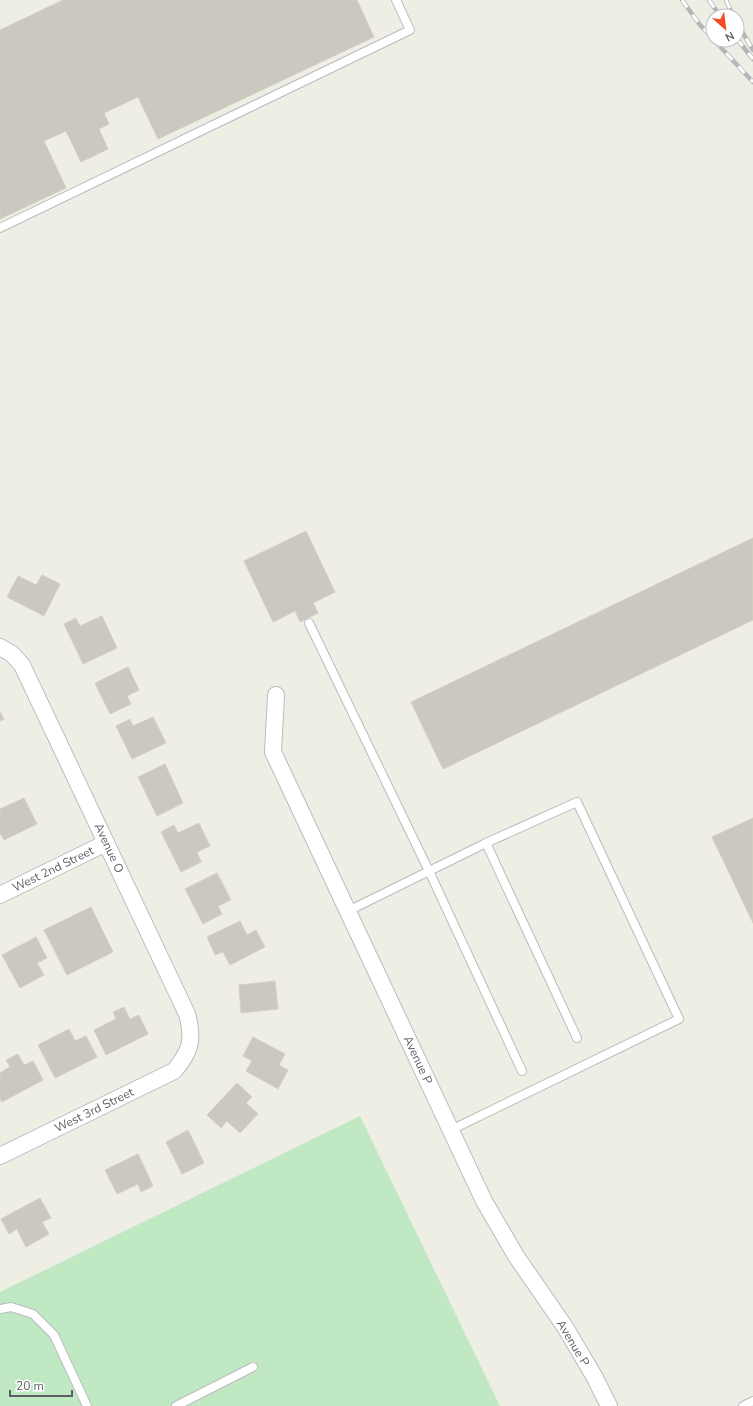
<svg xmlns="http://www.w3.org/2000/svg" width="753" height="1406" viewBox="0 0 753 1406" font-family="'Nunito Sans',sans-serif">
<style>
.green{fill:#bfe8c3}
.building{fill:#cac8c1;stroke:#d4d0c2}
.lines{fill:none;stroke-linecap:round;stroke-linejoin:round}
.service-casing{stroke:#b9bbc1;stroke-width:10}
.minor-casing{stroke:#b9bbc1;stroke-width:18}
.service{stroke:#fff;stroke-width:8}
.minor{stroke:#fff;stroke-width:16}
.rail-casing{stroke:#b5b6b6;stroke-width:4.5}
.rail{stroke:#fff;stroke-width:3;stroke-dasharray:9;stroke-linecap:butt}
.labels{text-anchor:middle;stroke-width:3.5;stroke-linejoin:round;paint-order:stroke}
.street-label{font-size:12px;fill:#5c5f65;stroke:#fff}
</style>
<rect width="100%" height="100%" fill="#efeee4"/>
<!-- green -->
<polygon class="green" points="360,1116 500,1406 0,1406 0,1292"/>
<!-- building -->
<g class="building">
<polygon points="63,0 357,0 374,37 158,139 138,97 104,113 109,124 99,129 108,149 81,162 66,131 44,141 66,188 0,219 0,30"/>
<polygon points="306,531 335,592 313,603 318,613 300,622 295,611 273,622 244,561"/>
<polygon points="753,538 753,620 443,769 411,702"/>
<polygon points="42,575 60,584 44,616 7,597 18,576 36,585"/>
<polygon points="102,616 117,648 83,664 64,624 76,618 80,626"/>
<polygon points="128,667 139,690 127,696 131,704 110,714 95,683"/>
<polygon points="0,712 4,719 0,721"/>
<polygon points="153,717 166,743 132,759 116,726 130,719 133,726"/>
<polygon points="165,764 183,803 157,816 138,777"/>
<polygon points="24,798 37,824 4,840 0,833 0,809"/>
<polygon points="753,818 753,923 712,837"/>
<polygon points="199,823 210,846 197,852 201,862 181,872 161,832 174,825 178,833"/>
<polygon points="217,873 231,900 218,906 222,914 203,924 185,889"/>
<polygon points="91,907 113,952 67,975 44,930"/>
<polygon points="240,921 247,935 256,930 265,947 230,965 223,952 215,955 207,937"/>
<polygon points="36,937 47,958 37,963 44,975 20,988 2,955"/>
<polygon points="275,981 278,1009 241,1013 239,985"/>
<polygon points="124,1007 130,1019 139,1015 148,1034 106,1055 94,1030 116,1019 113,1012"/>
<polygon points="69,1029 75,1041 86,1036 97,1057 55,1078 38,1045"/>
<polygon points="253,1037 285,1054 279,1065 288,1070 278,1089 246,1071 252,1061 243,1056"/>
<polygon points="18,1054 24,1065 33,1061 43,1080 2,1102 0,1099 0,1073 10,1067 6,1060"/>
<polygon points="237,1083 252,1097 246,1103 258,1114 240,1133 227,1121 221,1128 207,1115"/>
<polygon points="188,1130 204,1163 182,1174 166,1142"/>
<polygon points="138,1154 153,1186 141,1192 138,1184 117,1194 105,1170"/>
<polygon points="40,1198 51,1218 42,1222 49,1234 26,1247 17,1229 9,1234 1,1219"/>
</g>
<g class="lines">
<defs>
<g id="service">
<polyline points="0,228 410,30 396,0"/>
<polyline points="309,623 429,871 522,1071"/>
<polyline points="348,911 486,843 577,1038"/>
<polyline points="451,1130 679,1019 577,802 486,843"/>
<polyline points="0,1309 11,1307 33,1314 54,1335 87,1406"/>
<polyline points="176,1406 253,1367"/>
<polyline points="743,1406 753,1401"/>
</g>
<g id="minor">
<path d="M 0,647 L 12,654 L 22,665 L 187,1014 C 194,1039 191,1051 174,1071 L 0,1156"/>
<polyline points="276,695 273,752 484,1201 516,1256 565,1327 594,1376 609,1406"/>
<polyline points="0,895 106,843"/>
</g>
</defs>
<!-- service casing -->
<use href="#service" class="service-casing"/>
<!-- minor casing -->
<use href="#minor" class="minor-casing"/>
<!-- service -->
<use href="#service" class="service"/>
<!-- minor -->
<use href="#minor" class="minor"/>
<defs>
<g id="rail">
<polyline points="682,0 700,25 713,38"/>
<polyline points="709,0 720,16"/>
<polyline points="726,0 733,16"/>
<polyline points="737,23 753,50"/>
<polyline points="737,39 753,59"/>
<polyline points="714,40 753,82"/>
</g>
</defs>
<!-- rail casing -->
<use href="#rail" class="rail-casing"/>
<!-- rail -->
<use href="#rail" class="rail"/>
</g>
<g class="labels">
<!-- street labels -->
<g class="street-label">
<text transform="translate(109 848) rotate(65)" y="4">Avenue O</text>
<text transform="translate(53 869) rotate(-26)" y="4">West 2nd Street</text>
<text transform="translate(418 1060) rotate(65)" y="4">Avenue P</text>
<text transform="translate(94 1110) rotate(-26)" y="4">West 3rd Street</text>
<text transform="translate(573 1343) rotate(59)" y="4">Avenue P</text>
</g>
</g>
<!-- north arrow -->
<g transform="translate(725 28) rotate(152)"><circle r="19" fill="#ffffff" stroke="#bebfc1"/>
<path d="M0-3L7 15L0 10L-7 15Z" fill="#f44b25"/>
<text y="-6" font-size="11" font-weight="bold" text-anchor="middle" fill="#5c5f65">N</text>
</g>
<!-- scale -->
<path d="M10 1390v6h62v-6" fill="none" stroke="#5c5f65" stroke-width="2"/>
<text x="16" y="1390" font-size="12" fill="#5c5f65" stroke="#ffffff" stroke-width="3" paint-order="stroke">20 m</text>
</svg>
